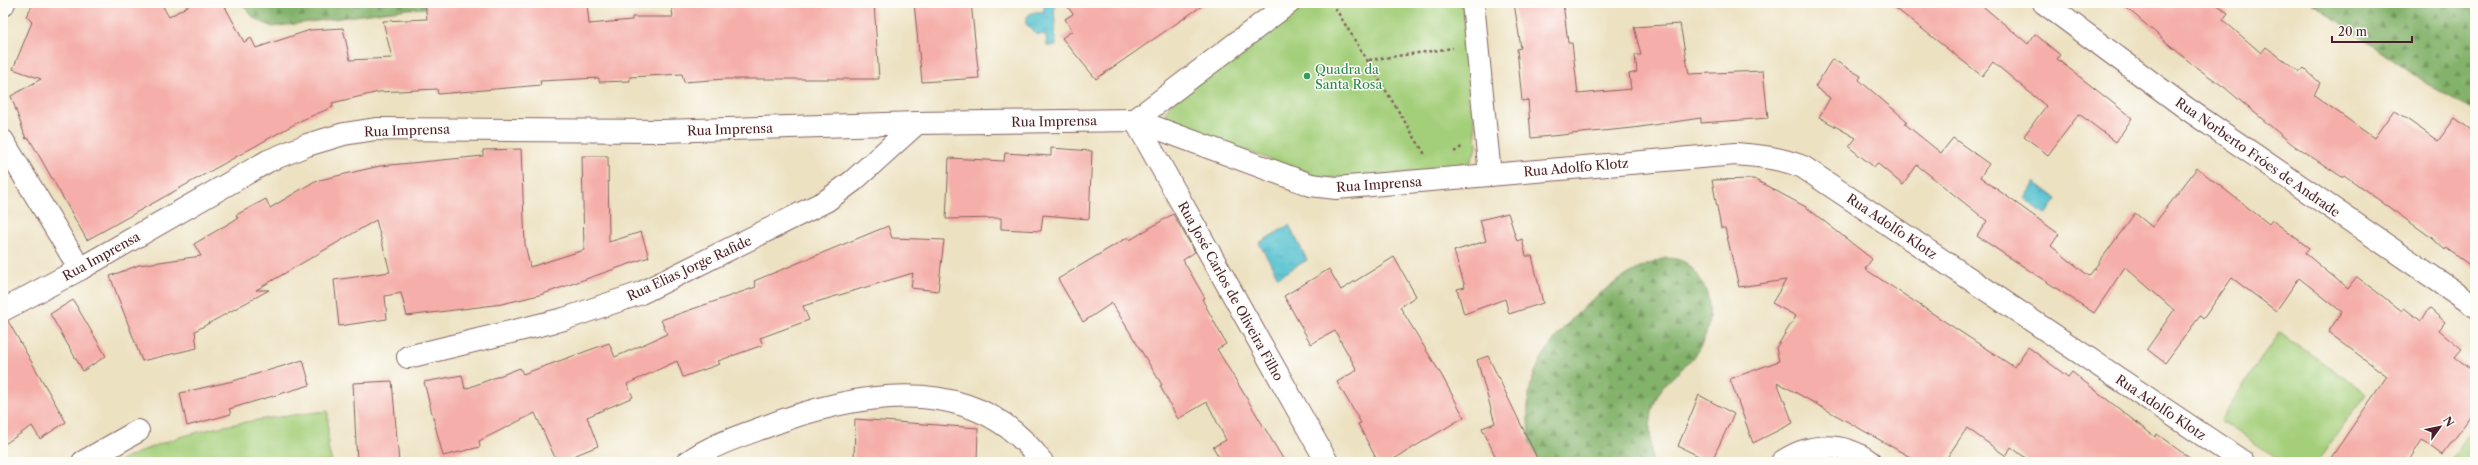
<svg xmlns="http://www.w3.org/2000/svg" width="2478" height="465" viewBox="0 0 2478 465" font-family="'Libre Caslon Text',serif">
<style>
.green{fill:#a4cf7a;stroke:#777752}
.forest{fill:url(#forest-firs);stroke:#66684a}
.water{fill:url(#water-ripples);stroke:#50707e}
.building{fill:#f5aea9}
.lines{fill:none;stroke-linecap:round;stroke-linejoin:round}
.minor-casing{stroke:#836360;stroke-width:24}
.tertiary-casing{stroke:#836360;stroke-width:24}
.path{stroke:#836360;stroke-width:2.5;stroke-dasharray:3 3;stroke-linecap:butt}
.minor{stroke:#fff;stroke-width:22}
.tertiary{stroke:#fff;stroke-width:22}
.leisure-dot{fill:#2e9e5b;stroke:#fdfcf7;stroke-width:1.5}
.labels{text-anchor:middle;stroke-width:3;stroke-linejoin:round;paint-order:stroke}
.leisure-label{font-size:13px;fill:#27864d;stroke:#fdfcf7;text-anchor:start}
.street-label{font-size:13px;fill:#4a1f2b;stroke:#fdfcf7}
</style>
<defs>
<pattern id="forest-firs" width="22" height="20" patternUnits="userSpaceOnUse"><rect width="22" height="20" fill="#83b26a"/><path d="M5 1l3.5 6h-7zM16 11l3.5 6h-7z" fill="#6d9057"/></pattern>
<pattern id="water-ripples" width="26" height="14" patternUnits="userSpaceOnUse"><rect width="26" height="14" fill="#56c2d0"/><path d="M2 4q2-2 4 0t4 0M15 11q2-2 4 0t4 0" fill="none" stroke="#4ca6b3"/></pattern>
</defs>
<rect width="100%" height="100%" fill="#fdfcf7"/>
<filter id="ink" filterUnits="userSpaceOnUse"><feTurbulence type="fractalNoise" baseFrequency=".025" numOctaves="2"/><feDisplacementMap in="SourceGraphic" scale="8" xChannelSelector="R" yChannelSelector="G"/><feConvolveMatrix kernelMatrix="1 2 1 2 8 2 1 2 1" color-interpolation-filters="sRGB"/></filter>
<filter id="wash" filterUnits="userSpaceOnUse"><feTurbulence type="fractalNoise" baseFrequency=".012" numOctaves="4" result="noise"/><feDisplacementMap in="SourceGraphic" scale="16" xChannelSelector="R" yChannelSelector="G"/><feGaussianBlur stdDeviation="0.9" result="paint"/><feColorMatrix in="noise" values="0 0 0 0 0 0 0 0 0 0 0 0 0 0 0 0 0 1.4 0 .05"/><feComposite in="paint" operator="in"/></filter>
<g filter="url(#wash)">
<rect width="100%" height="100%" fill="#ece1c1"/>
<!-- green -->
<g class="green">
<polygon points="1304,3 1462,3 1477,146 1471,161 1462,169 1321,179 1168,121 1165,113 1170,104"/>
<polygon points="2279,332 2366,393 2317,462 2283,462 2220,420"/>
<path d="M 328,411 L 328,448 L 332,462 L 119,462 C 183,428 257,419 328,411 Z"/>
<polygon points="2475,424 2475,462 2450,462"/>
</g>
<!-- forest -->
<g class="forest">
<polygon points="241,3 535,3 408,9 272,27 254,18"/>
<polygon points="2312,3 2475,3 2475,111 2427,84"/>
<path d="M 1666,258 C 1683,258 1692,265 1700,279 C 1717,306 1710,340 1688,363 C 1677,374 1662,384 1656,399 C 1648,418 1650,441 1652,462 L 1532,462 C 1530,439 1525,413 1530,389 C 1540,336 1615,271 1666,258 Z"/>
</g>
<!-- water -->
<g class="water">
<path d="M 1044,3 L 1054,3 L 1056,46 L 1047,46 L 1046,35 L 1036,34 L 1026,24 C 1024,13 1035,11 1044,12 Z"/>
<polygon points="2035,182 2057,199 2046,215 2024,198"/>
<polygon points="1289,225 1307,260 1278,277 1259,243"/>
</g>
<g id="blocks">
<!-- building -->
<g class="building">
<polygon points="34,3 161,3 169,17 193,3 223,3 244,42 251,38 256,48 310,30 343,28 350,60 392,58 383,21 427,19 425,3 533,3 533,6 587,3 589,24 632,20 632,17 673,17 671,3 874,3 879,79 725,79 684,82 682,74 630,77 630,81 599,82 599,78 540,81 541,85 438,94 437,89 379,92 332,103 333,107 302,120 87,240 29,138 26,139 11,96 41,79 13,69 32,22 26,16"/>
<polygon points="914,3 971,3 979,78 922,82"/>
<polygon points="1065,3 1206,3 1096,79 1062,38 1072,31 1065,19 1073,14"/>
<polygon points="1514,3 1563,3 1568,43 1572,43 1578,94 1631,89 1629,74 1637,72 1635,55 1641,55 1634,27 1680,24 1689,74 1763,71 1768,118 1701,123 1701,118 1633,128 1531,138 1528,100 1522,101 1517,49 1521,48"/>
<polygon points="1889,3 1979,3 2028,44 2035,34 2060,55 2057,59 2132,118 2116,142 2079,114 2048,155 2024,136 2046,106 1993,62 1982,76"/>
<polygon points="2121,3 2215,3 2228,13 2223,20 2261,53 2266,47 2300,72 2304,68 2320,83 2314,95 2374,138 2394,110 2438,141 2455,118 2475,133 2475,269 2446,248 2445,250 2432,238 2344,175 2342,177 2292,144 2224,87 2193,65"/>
<polygon points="1832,59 1861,76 1859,80 1907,121 1905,124 1941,153 1953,138 1989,164 1980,177 2059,234 2051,246 2089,276 2135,213 2152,227 2197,168 2269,224 2272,220 2309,248 2305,253 2348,289 2357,277 2402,311 2404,308 2421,321 2429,308 2445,322 2439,330 2462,349 2455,357 2475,372 2475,412 2442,455 2422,440 2408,462 2328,462 2387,376 2328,332 2342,312 2299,278 2276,311 2232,278 2203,319 2200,316 2165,363 2147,349 2174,310 2125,267 2094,313 1977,236 1987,221 1917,165 1903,185 1877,163 1874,167 1849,147 1856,138 1819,117 1830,98 1815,87"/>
<polygon points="1051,148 1092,151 1089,219 1043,215 1041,231 1001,229 1001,218 946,219 949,158 1004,161 1005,153 1051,156"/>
<polygon points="521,149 525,244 530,267 584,250 582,156 608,156 609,242 641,232 649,257 543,294 502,304 407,316 401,293 385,296 387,319 339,326 334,280 390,272 376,220 256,290 269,290 195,331 197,348 142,361 110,276 139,265 201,256 194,244 238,218 236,215 266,199 270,208 315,181 380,166 483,156 483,150"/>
<polygon points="1754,179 1806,207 1872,259 1865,269 2014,367 2028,347 2068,377 2072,372 2155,437 2157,434 2195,462 2031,462 2011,447 2006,456 1967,428 1944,462 1919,462 1777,382 1793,423 1753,443 1730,379 1779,361 1776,348 1796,316 1772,303 1786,280 1739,287 1725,228 1721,228 1712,180"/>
<polygon points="1508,213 1517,241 1522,239 1526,256 1532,256 1543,303 1509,314 1505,299 1464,314 1457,289 1465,287 1454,251 1486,241 1480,220"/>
<polygon points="1173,214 1195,252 1183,260 1205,298 1202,299 1226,344 1217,349 1285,462 1222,462 1213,447 1226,440 1207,402 1178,419 1160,386 1162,385 1112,303 1083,322 1058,279 1128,237 1130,240"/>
<polygon points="888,226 892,238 944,240 938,291 911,288 913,273 803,306 809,320 760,338 763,345 718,361 720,364 683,377 677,361 627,384 633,397 587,417 598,446 559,462 557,462 535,413 479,441 480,447 443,456 424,382 462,375 465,389 520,368 523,374 609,343 615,357 667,334 661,320 756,287 754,281"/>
<polygon points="1394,257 1416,296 1400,307 1442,376 1464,417 1389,462 1378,462 1358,424 1361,423 1337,382 1357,370 1335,331 1311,344 1284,296 1329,269 1341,290"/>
<polygon points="73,300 106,356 83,371 50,314"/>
<polygon points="8,321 66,422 40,439 32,426 3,445 3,322"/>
<polygon points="1488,356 1539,462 1498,462 1482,428 1495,423 1477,360"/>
<polygon points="303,360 310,385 229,409 231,414 187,426 180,393 233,381"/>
<polygon points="392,381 399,462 357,462 353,383"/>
<polygon points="1699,395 1734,414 1711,462 1678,446"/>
<polygon points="855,419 978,428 977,462 854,462"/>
</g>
</g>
</g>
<g filter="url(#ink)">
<use href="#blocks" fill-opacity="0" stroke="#836360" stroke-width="1"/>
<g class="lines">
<defs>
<g id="minor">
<polyline points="1289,3 1135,120 1327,462"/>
<polyline points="1473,3 1490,175"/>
<polyline points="2044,3 2186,108 2475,306"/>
<polyline points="3,5 4,3"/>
<polyline points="3,141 80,269"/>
<polyline points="408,357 564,319 641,293 826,201 853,181 917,123"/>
<polyline points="83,462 138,431"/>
<path d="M 688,462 C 710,446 737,437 762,428 C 855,392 974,369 1042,462"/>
<path d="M 1782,462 C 1809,443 1843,442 1870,462"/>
</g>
<path id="tertiary" d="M 3,310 L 80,269 L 268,161 L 307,145 L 344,134 L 376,129 L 663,131 L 917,123 L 1135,120 L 1311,185 L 1336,188 L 1736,154 C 1760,156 1781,158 1803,167 L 2243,462"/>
</defs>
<!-- minor casing -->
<use href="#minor" class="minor-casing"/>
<!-- tertiary casing -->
<use href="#tertiary" class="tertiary-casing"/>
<!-- path -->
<g class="path">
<polyline points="1332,3 1426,156"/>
<polyline points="1369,60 1453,48"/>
<polyline points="1454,152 1463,146"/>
</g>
<!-- minor -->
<use href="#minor" class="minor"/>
<!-- tertiary -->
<use href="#tertiary" class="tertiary"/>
</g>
</g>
<!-- markers -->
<circle class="leisure-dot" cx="1307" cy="76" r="4"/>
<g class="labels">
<!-- leisure labels -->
<g class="leisure-label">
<text x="1315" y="74">Quadra da<tspan x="1315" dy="15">Santa Rosa</tspan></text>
</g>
<!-- street labels -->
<g class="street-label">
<text transform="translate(1054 121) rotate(-1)" y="5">Rua Imprensa</text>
<text transform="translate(730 129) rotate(-2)" y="5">Rua Imprensa</text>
<text transform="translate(407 130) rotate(-2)" y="5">Rua Imprensa</text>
<text transform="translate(2258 157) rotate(35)" y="5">Rua Norberto Fróes de Andrade</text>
<text transform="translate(1576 167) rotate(-5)" y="5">Rua Adolfo Klotz</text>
<text transform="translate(1379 184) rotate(-4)" y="5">Rua Imprensa</text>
<text transform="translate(1892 226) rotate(34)" y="5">Rua Adolfo Klotz</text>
<text transform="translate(101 256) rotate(-29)" y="5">Rua Imprensa</text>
<text transform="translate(689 268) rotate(-25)" y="5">Rua Elias Jorge Rafide</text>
<text transform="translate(1231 291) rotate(61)" y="5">Rua José Carlos de Oliveira Filho</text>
<text transform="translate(2161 407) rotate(34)" y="5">Rua Adolfo Klotz</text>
</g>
</g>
<!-- margin -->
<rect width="2478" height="465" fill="none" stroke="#fdfcf7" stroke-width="16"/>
<!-- north arrow -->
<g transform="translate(2440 427) rotate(57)" stroke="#fdfcf7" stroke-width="3" paint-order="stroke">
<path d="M0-3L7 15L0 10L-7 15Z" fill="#4a1f2b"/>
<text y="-6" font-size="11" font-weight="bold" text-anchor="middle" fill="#4a1f2b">N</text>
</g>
<!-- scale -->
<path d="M2332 36v6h80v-6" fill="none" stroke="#4a1f2b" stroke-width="2"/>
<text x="2338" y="36" font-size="12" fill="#4a1f2b" stroke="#fdfcf7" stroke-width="3" paint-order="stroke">20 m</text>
</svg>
